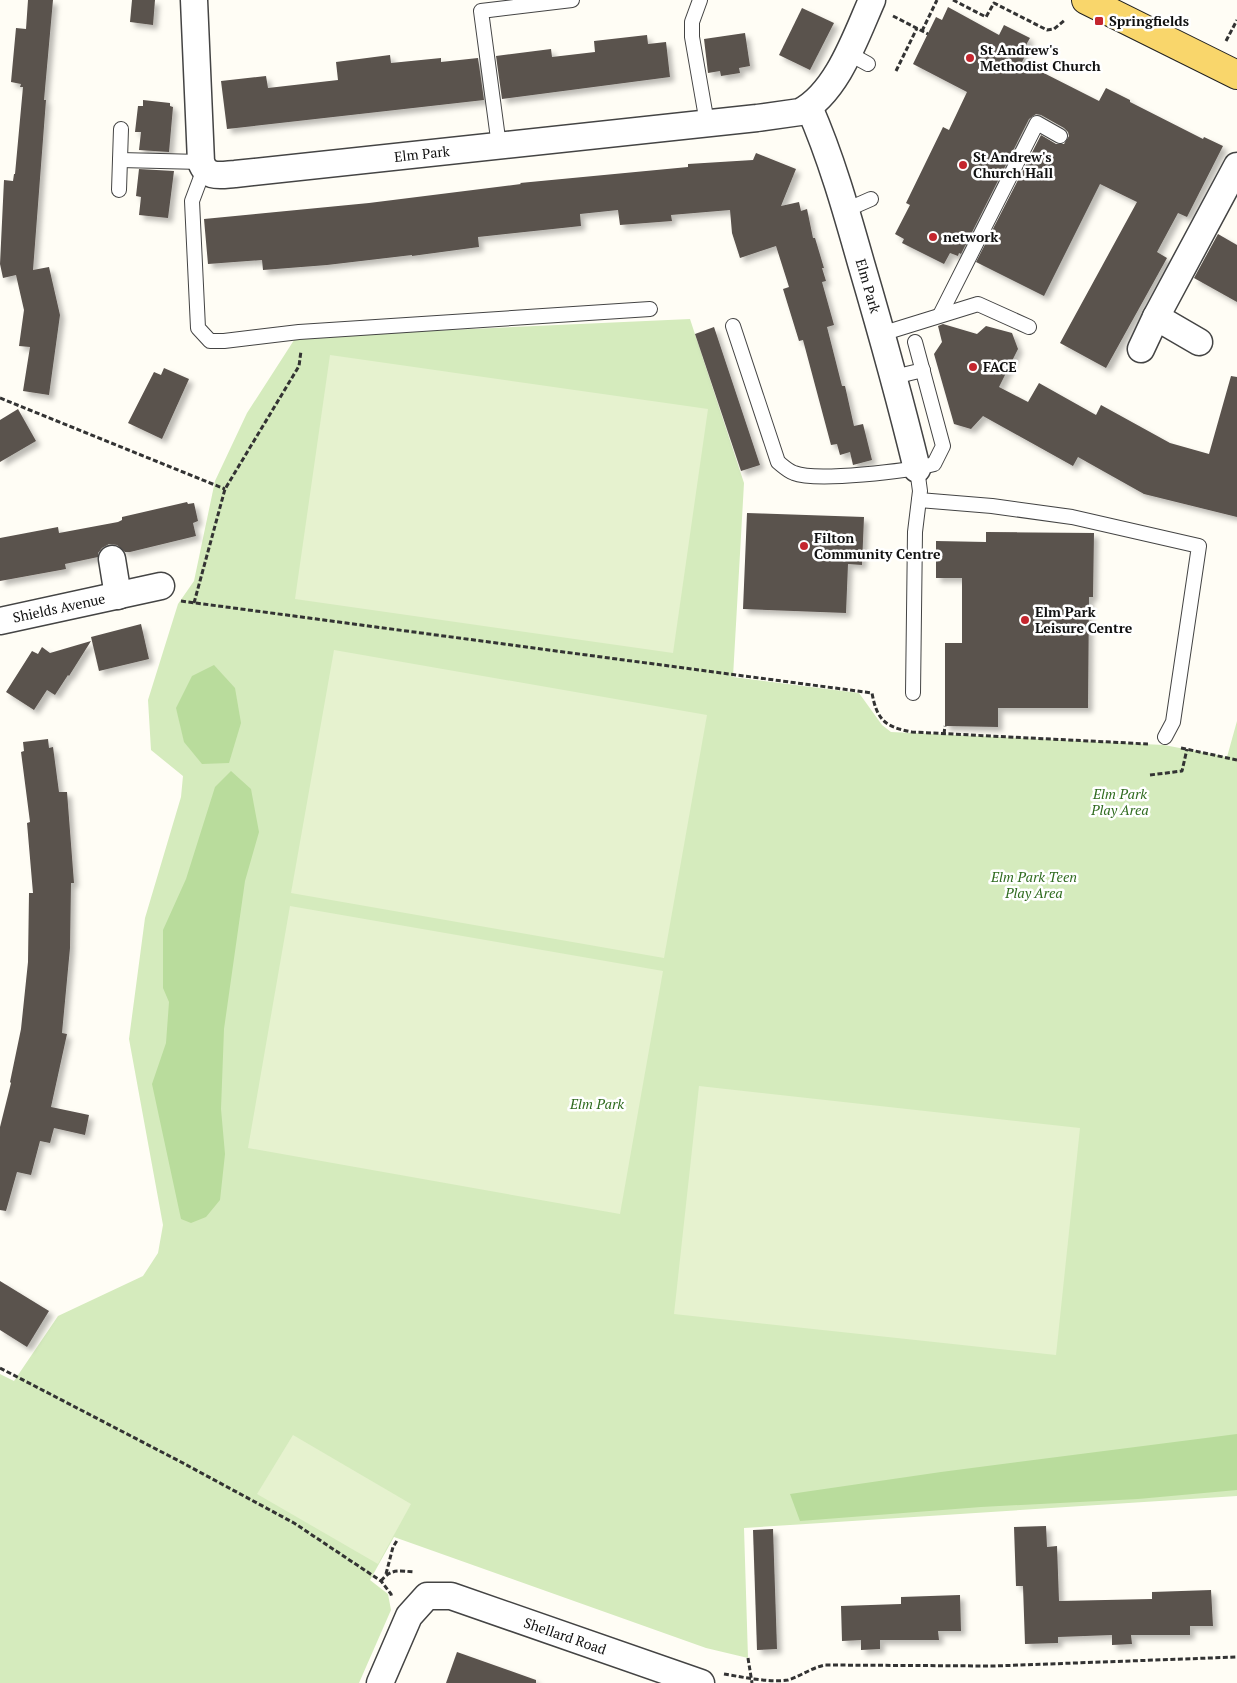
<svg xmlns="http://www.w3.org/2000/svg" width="1237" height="1683" viewBox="0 0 1237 1683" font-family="'PT Serif',serif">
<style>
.green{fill:#d5ebbd}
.forest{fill:#b9dc9c}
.pitch{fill:#e6f2cf}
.building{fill:#5a524d;filter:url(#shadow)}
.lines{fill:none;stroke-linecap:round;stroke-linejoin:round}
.lane-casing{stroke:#444;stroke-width:16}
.street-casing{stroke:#444;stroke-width:29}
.primary-casing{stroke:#222;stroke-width:30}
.path{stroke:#333;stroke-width:3;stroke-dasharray:5 2.5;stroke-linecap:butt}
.lane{stroke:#fff;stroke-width:14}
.street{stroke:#fff;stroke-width:26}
.primary{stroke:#f9d66b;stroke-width:28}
.poi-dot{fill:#c4262e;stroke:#fff;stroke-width:2}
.labels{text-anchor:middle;stroke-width:5;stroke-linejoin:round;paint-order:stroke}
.poi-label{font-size:14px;font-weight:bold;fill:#111;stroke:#fff;text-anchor:start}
.street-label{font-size:14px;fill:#111;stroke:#fff}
.park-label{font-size:14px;font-style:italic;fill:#2f6b1f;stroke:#fff}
</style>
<defs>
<filter id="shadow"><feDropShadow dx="4.5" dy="4.5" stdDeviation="2.5" flood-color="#0004"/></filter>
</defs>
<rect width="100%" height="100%" fill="#fffdf5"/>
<!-- green -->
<polygon class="green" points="690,319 744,483 733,677 859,693 882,725 891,732 1164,745 1227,757 1237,721 1237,1496 744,1528 748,1658 706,1648 394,1537 370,1580 388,1594 391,1610 359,1683 0,1683 0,1374 14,1381 58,1316 143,1276 158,1253 163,1225 129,1039 145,918 181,797 183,776 151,750 148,700 178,604 194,581 215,481 247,413 296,337"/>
<!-- forest -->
<g class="forest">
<polygon points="214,665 235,688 241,723 229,763 202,764 184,742 176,708 192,676"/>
<polygon points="231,771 251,789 259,832 245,881 224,1029 221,1109 225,1154 220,1200 206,1217 191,1223 181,1219 152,1084 166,1043 169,1002 163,988 163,930 186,879 215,787"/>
<polygon points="1237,1434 1237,1490 1138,1499 981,1507 800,1521 790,1494 941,1472"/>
</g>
<!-- pitch -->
<g class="pitch">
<polygon points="330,355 708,409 673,653 295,599"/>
<polygon points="334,650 707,715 664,958 291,893"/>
<polygon points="290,906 663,971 620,1214 248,1148"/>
<polygon points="699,1086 1080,1128 1056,1355 674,1314"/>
<polygon points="293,1435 411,1504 378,1564 257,1494"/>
</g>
<!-- building -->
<g class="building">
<polygon points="28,0 53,0 44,100 46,100 33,270 49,267 60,315 49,395 23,391 30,347 19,346 24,310 16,275 3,278 0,264 4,180 13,181 14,174 15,174 23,87 20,87 21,84 11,82 16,28 26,29"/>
<polygon points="132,0 155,0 153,25 130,22"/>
<polygon points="948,7 999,35 1004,25 1030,38 1022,52 1026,54 1022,62 1099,101 1106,88 1130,100 1130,102 1203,139 1204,137 1223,146 1187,217 1178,213 1157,252 1167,258 1106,368 1060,343 1137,202 1100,184 1044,296 976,262 1041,135 1056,144 1064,144 1069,136 1068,132 1064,128 1041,115 1036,114 1029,119 961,254 959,253 958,256 950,253 944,264 902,243 904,239 895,234 910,205 906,203 943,127 949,130 967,92 913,64 936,17 942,20"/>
<polygon points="802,8 834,23 810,70 779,55"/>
<polygon points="745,33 750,66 739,68 740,73 721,76 720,71 708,73 704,39"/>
<polygon points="647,35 648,44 666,42 670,77 502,99 496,56 551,49 552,57 595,52 594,41"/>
<polygon points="390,55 391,63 441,58 441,62 478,58 484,100 227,129 221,81 266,76 268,88 338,80 336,62"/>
<polygon points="143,100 170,103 170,106 173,107 169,152 139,150 141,132 135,132 138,106 143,106"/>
<polygon points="756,153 796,169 781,206 799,202 801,211 807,209 813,238 815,238 824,268 822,268 826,281 822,282 834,325 827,327 842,386 845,386 854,426 863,424 872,460 853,465 850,452 840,455 837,444 831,445 803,340 799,341 783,289 789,287 776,246 740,258 732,233 730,210 671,215 672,221 620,225 618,210 580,214 581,226 478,237 479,247 412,256 412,255 327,265 263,270 262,260 208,264 204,219 369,203 521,184 520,183 688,167 688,164 753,160"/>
<polygon points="139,169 174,171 168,218 139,215 141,197 136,196"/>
<polygon points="1218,234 1237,245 1237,302 1194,278"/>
<polygon points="943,324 977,334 986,326 1012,333 1018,349 999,387 1028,402 1039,383 1096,415 1101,405 1170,443 1209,454 1231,376 1237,377 1237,517 1144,494 1078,457 1073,466 983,416 971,429 954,424 934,354 942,342 938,326"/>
<polygon points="714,327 760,465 741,471 695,334"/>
<polygon points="164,368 189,379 162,439 128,423 154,372 161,375"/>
<polygon points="18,409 36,441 0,462 0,420"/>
<polygon points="187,502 188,504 194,503 198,521 193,523 196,536 130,552 125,552 117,545 109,544 102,548 98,553 98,557 65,564 66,569 0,581 0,538 58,527 59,533 118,522 122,520 122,517"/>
<polygon points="747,513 864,517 862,565 848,564 846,613 743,609"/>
<polygon points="986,532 1094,533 1093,597 1089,597 1088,708 998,708 998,727 945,726 945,643 962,643 962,578 936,578 936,541 986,542"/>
<polygon points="141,624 149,659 99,671 91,637"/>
<polygon points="91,641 69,676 68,675 55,695 47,690 34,710 6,692 32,651 38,654 42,647 50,653"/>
<polygon points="48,739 49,748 53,747 59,792 67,792 74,883 71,883 70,948 62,1033 67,1034 51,1107 89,1115 85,1135 54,1128 50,1143 40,1141 31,1175 17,1172 6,1211 0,1210 0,1127 11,1083 10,1082 21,1029 28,962 29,893 33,893 27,823 30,822 21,752 24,751 23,742"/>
<polygon points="0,1281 49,1311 27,1347 0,1330"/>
<polygon points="1046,1526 1047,1547 1057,1546 1059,1601 1152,1599 1152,1592 1211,1590 1213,1626 1190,1626 1190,1635 1131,1635 1132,1644 1112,1645 1112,1635 1058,1637 1058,1643 1025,1644 1023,1586 1016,1586 1014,1527"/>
<polygon points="773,1529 777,1649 757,1650 753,1530"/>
<polygon points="960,1595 961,1631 938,1631 939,1640 880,1640 880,1649 861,1650 861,1640 842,1641 841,1606 901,1604 901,1597"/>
<polygon points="457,1652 536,1680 536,1683 446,1683"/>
</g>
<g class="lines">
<defs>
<g id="lane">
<polyline points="700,0 692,22 692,37 707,123"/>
<polyline points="848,53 868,64"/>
<polyline points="499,146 481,11 572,0"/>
<polyline points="120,160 201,162"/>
<polyline points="204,169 192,201 198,328 210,341 224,341 299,332 650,309"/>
<polyline points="119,190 121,129"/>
<polyline points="846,210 871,199"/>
<polyline points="940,315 1037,123 1060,136"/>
<path d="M 733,326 L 778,462 C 783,466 788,471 794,473 C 816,482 909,471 934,464 L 943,446 L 915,342"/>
<polyline points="881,334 978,304 1029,327"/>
<polyline points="894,377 923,370"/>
<polyline points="919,500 992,506 1072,517 1199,546 1173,722 1165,737"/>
<polyline points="913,693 915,532 920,491 917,469"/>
</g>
<g id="street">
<path d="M 194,0 L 201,162 C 207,179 220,175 235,174 L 757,118 L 800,112 C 837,93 856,36 872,0"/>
<path d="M 809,107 C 831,157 846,210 861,263 C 881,331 900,399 917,469"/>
<polyline points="1156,317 1199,342"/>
<polyline points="1141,349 1156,317 1237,166"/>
<polyline points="112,559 118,596"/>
<polyline points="0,621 161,586"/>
<polyline points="380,1683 409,1616 427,1596 451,1596 701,1683"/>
</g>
<polyline id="primary" points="1086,0 1237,75"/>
</defs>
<!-- lane casing -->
<use href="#lane" class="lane-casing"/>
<!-- street casing -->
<use href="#street" class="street-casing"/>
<!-- primary casing -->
<use href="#primary" class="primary-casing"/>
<!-- path -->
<g class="path">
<polyline points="953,0 986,17 994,3 1047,30 1054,29 1065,20"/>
<polyline points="893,16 928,34"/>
<polyline points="922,31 937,0"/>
<polyline points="1226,41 1237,20"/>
<polyline points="896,71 917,28"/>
<polyline points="0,398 225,489"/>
<path d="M 181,601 L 872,693 C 877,721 886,727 912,732 L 1148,744"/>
<polyline points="194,603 225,489 299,366 301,351"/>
<polyline points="944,734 945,726"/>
<polyline points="1181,748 1237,760"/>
<polyline points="1150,775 1182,771 1187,749"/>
<polyline points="0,1368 181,1462 294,1523 381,1581 391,1594 392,1598"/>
<polyline points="386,1574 393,1547 398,1539"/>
<path d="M 381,1581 C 391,1568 400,1571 415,1572"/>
<polyline points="748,1658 752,1683"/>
<path d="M 724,1674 C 742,1677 771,1683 788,1680 C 801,1676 811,1668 825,1665 L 994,1666 L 1237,1657"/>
</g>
<!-- lane -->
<use href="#lane" class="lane"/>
<!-- street -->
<use href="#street" class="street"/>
<!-- primary -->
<use href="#primary" class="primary"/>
</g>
<!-- markers -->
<g class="poi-dot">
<rect x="1094" y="16" width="10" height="10" rx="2.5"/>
<circle cx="970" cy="58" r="5"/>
<circle cx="963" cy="165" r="5"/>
<circle cx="933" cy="237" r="5"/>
<circle cx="973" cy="367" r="5"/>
<circle cx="804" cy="546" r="5"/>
<circle cx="1025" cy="620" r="5"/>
</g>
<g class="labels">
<!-- poi labels -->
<g class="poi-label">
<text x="1109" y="26">Springfields</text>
<text x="980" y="55">St Andrew's<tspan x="980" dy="16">Methodist Church</tspan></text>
<text x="973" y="162">St Andrew's<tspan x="973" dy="16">Church Hall</tspan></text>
<text x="943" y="242">network</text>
<text x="983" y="372">FACE</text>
<text x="814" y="543">Filton<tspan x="814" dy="16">Community Centre</tspan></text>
<text x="1035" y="617">Elm Park<tspan x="1035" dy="16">Leisure Centre</tspan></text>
</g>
<!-- street labels -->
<g class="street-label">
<text transform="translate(422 154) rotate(-6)" y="5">Elm Park</text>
<text transform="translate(868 286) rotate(74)" y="5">Elm Park</text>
<text transform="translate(59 608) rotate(-12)" y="5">Shields Avenue</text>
<text transform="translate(565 1636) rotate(19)" y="5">Shellard Road</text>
</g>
<!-- park labels -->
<g class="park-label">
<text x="1120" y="799">Elm Park<tspan x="1120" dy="16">Play Area</tspan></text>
<text x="1034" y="882">Elm Park Teen<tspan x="1034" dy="16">Play Area</tspan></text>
<text x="597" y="1109">Elm Park</text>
</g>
</g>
</svg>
